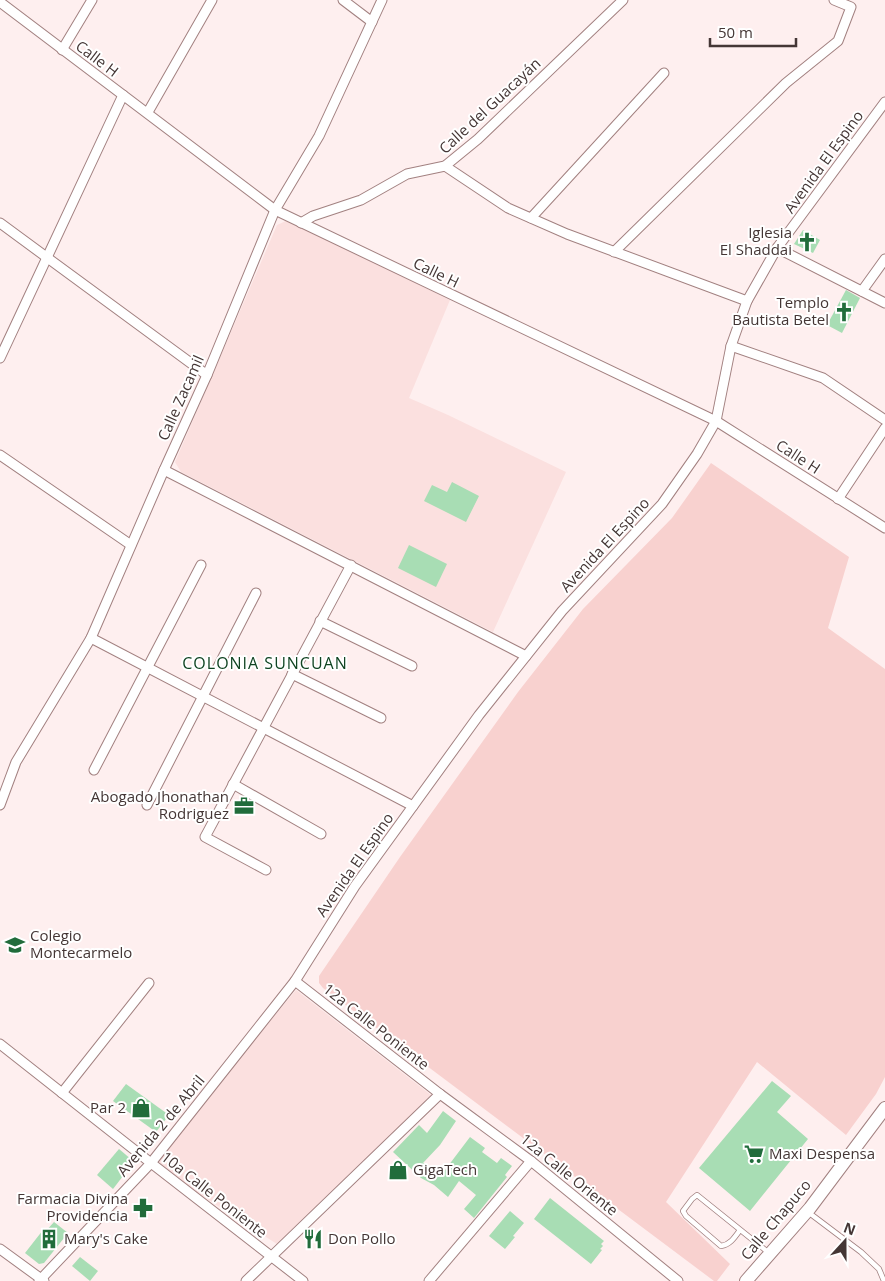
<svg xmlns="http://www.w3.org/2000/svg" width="885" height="1281" viewBox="0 0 885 1281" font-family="'Open Sans',sans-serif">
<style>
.built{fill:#fbe0df}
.green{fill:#f8d1cf}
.building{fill:#a8ddb4}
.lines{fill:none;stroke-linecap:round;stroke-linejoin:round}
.lane-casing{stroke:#a28180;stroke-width:6}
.street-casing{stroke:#a28180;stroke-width:11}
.secondary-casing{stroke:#a28180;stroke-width:14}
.lane{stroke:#fff;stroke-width:4.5}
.street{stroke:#fff;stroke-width:9}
.secondary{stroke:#fff;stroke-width:12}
.labels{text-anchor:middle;stroke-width:4;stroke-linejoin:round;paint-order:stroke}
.street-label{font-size:15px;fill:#443635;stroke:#fff}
.poi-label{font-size:15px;fill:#443635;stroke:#fff;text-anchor:end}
.neighbourhood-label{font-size:16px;letter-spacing:1px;fill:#104422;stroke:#fff}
</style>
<rect width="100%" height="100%" fill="#feefef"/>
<!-- built -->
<g class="built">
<polygon points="288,220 450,300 409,398 448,415 566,472 493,632 181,472 175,462 277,225"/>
<polygon points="296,990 431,1095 280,1246 151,1163"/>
</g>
<!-- green -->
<polygon class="green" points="711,463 849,557 828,628 885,669 885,1077 876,1094 846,1135 757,1062 666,1202 730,1264 717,1281 714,1281 323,988 319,983 319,976 400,857 518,692 583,609 672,518"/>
<!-- building -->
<g class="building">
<polygon points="803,230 820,240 813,253 794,244"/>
<polygon points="846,290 860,298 842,333 827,325"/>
<polygon points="452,482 479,496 466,522 424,501 432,485 447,492"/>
<polygon points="409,545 447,564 436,587 398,568"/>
<polygon points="772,1081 791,1096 777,1112 808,1139 750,1211 699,1168"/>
<polygon points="126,1084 169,1115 156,1132 113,1101"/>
<polygon points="443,1111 456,1121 440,1145 423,1163 442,1174 470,1137 485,1148 482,1152 497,1163 501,1158 512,1166 505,1175 507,1177 474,1218 464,1209 476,1195 459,1181 448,1197 434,1185 421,1178 393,1152 419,1125 427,1133"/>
<polygon points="119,1149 132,1160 133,1163 113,1189 97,1175"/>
<polygon points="550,1198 604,1241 601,1244 603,1246 600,1249 602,1250 591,1264 534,1219"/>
<polygon points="510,1211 524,1223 513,1236 515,1237 505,1249 489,1236"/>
<polygon points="54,1222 68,1233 44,1263 39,1264 25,1253 43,1230 45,1232"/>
<polygon points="80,1257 98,1271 90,1281 72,1266"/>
</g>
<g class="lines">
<defs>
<g id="lane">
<polyline points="808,1212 861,1252 879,1269 884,1281"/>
<path d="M 740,1230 C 735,1237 730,1245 721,1246 L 686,1216 L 683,1211 L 692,1199 L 697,1195 L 769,1253"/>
</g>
<g id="street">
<polyline points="343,0 372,22"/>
<polyline points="0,2 275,210 716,421 885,528"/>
<polyline points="62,50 92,0"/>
<polyline points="148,112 212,0"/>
<polyline points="445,166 508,208 567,234 747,301"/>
<polyline points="531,218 664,73"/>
<polyline points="0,223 207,375"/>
<polyline points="301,223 313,216 361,200 407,174 445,166 478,139 623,0"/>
<polyline points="777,248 885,303"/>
<polyline points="614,252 786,83 838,41 851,7 834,0"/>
<polyline points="862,291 885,259"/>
<polyline points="731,346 823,378 885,420"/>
<polyline points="0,358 123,95"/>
<polyline points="0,455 131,545"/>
<polyline points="164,470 526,656"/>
<polyline points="838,499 885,428"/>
<polyline points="320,621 412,666"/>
<polyline points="91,638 413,806"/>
<polyline points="292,674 381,718"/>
<polyline points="94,770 201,565"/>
<polyline points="233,784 321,834"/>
<polyline points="0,805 16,762 91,638 164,470 207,375 275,210 319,136 382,0"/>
<polyline points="147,805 256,593"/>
<polyline points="266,870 205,837 351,565"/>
<polyline points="295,981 440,1094 531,1161 678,1281"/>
<polyline points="0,1044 151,1163 303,1281"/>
<polyline points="62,1093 149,983"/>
<polyline points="0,1249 44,1281"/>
<polyline points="39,1281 151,1163 295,981 355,886 479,715 562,611 662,504 697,454 716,421 731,346 747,301 777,248 885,102"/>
<polyline points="246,1281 440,1094"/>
<polyline points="429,1281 531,1161"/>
</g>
<polyline id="secondary" points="746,1281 810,1208 885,1108"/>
</defs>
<!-- lane casing -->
<use href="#lane" class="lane-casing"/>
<!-- street casing -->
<use href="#street" class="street-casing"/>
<!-- secondary casing -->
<use href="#secondary" class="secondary-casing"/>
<!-- lane -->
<use href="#lane" class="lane"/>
<!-- street -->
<use href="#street" class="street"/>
<!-- secondary -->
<use href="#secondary" class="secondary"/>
</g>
<!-- icons -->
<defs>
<symbol id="church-bare" viewBox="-9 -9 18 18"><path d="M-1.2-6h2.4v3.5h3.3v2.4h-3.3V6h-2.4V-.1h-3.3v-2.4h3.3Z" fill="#216c3b" stroke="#fff" stroke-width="2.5" paint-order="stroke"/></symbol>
<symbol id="office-bare" viewBox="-9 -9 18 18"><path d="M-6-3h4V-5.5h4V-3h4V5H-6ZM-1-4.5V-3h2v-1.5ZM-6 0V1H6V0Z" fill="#216c3b" stroke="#fff" stroke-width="2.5" paint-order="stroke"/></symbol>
<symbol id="school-bare" viewBox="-9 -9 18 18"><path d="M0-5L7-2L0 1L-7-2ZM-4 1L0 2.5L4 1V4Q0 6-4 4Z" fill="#216c3b" stroke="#fff" stroke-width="2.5" paint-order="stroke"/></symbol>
<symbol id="shop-bare" viewBox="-9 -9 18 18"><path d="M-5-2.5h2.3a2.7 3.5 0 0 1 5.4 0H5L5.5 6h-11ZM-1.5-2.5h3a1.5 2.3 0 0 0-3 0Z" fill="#216c3b" stroke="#fff" stroke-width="2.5" paint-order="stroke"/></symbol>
<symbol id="supermarket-bare" viewBox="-9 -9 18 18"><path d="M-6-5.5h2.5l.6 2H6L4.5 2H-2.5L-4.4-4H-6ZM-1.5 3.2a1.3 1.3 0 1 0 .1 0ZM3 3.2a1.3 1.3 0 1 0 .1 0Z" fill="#216c3b" stroke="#fff" stroke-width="2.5" paint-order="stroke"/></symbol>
<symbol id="pharmacy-bare" viewBox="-9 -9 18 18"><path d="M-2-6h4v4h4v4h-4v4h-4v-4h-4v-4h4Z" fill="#216c3b" stroke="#fff" stroke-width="2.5" paint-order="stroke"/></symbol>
<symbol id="building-bare" viewBox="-9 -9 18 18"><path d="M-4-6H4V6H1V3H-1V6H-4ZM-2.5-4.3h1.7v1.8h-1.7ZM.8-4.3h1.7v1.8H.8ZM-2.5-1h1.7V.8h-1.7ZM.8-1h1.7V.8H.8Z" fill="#216c3b" stroke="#fff" stroke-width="2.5" paint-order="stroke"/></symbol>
<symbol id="restaurant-bare" viewBox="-9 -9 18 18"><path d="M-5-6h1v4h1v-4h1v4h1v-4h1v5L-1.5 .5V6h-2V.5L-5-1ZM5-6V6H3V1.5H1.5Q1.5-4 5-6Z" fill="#216c3b" stroke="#fff" stroke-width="2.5" paint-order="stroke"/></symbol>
</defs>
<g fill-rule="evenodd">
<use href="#church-bare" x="793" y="228" width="28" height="28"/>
<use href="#church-bare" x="830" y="298" width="28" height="28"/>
<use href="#office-bare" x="230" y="792" width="28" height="28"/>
<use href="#school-bare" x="1" y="931" width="28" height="28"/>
<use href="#shop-bare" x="127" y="1094" width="28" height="28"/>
<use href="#supermarket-bare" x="740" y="1140" width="28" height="28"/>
<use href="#shop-bare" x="384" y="1156" width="28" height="28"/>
<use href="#pharmacy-bare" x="129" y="1194" width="28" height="28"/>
<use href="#building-bare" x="35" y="1225" width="28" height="28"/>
<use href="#restaurant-bare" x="299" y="1225" width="28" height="28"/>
</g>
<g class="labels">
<!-- street labels -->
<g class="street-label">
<text transform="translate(97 59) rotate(37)" y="5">Calle H</text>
<text transform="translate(490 106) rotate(-43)" y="5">Calle del Guacayán</text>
<text transform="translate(824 162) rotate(-54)" y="5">Avenida El Espino</text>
<text transform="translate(436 273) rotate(26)" y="5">Calle H</text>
<text transform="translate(181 398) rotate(-66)" y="5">Calle Zacamil</text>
<text transform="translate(798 457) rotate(33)" y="5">Calle H</text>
<text transform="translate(605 545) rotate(-47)" y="5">Avenida El Espino</text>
<text transform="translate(355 865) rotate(-55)" y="5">Avenida El Espino</text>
<text transform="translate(376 1027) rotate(38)" y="5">12a Calle Poniente</text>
<text transform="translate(161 1126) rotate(-50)" y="5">Avenida 2 de Abril</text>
<text transform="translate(569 1175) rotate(39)" y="5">12a Calle Oriente</text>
<text transform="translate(214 1195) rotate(38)" y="5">10a Calle Poniente</text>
<text transform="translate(776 1220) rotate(-50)" y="5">Calle Chapuco</text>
</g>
<!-- poi labels -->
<g class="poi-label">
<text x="792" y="238">Iglesia<tspan x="792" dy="17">El Shaddai</tspan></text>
<text x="829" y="308">Templo<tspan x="829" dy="17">Bautista Betel</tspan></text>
<text x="229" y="802">Abogado Jhonathan<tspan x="229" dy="17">Rodriguez</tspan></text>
<text x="30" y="941" text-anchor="start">Colegio<tspan x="30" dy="17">Montecarmelo</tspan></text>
<text x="126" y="1113">Par 2</text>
<text x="769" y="1159" text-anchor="start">Maxi Despensa</text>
<text x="413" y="1175" text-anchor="start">GigaTech</text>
<text x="128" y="1204">Farmacia Divina<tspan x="128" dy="17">Providencia</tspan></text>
<text x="64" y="1244" text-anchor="start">Mary's Cake</text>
<text x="328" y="1244" text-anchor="start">Don Pollo</text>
</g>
<!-- neighbourhood labels -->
<g class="neighbourhood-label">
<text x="265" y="669">COLONIA SUNCUAN</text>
</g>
</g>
<!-- north arrow -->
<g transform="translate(845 1241) rotate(21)" stroke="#ffffff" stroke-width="4" paint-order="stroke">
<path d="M0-4L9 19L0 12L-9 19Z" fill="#443635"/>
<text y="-8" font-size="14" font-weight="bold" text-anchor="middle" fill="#443635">N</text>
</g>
<!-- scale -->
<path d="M710 38v8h86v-8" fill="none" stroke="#443635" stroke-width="2.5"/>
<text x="718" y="38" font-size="15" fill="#443635" stroke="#ffffff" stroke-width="4" paint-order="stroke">50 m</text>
</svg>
